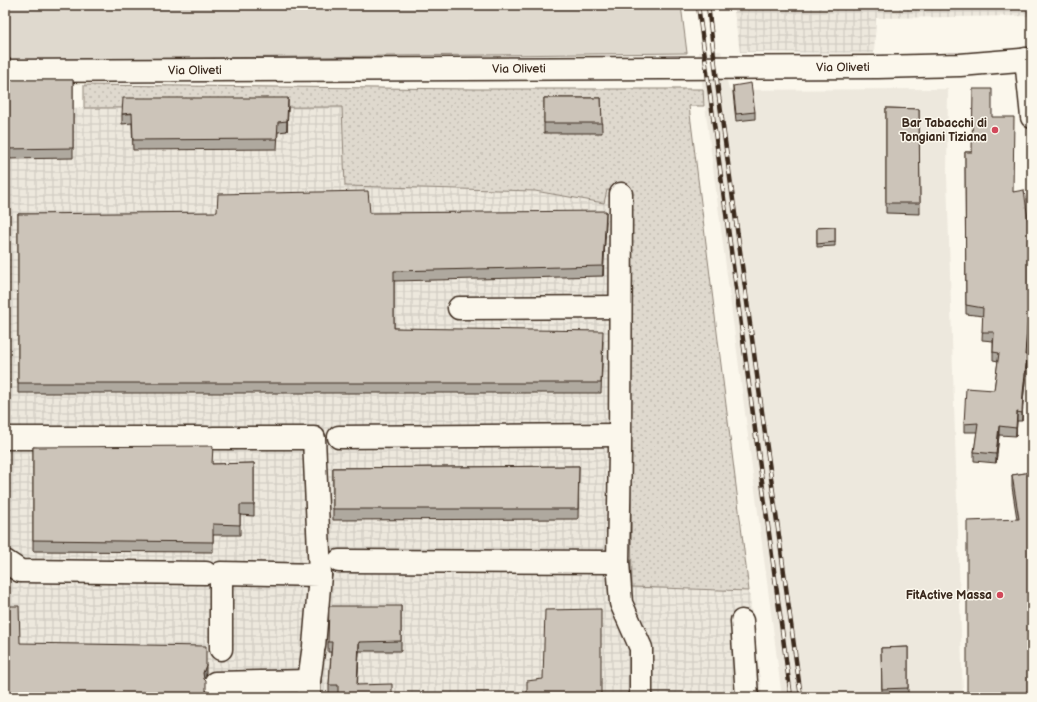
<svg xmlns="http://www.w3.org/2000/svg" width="1037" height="702" viewBox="0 0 1037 702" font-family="'Balsamiq Sans',sans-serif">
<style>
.built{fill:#ede8dd}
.industrial{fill:url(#industrial-grid)}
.grass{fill:url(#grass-dots);stroke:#8d8276}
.garden{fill:#dfd9ce;stroke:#8d8276}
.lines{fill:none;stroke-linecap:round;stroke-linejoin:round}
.minor-casing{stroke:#3b2a1e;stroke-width:25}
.major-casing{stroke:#3b2a1e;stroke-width:25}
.minor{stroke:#fbf7ec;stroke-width:22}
.major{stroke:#fbf7ec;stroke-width:22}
.rail-casing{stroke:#3b2a1e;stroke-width:4.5}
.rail{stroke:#fbf7ec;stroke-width:3;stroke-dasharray:9;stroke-linecap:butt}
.wall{fill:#afa99f;stroke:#3b2a1e}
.shaded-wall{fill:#8f8982;stroke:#3b2a1e}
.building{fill:#ccc4b9;stroke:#3b2a1e}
.poi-dot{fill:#d1495b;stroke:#fbf7ec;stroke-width:1.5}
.labels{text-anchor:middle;stroke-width:3;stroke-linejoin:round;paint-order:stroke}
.street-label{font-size:12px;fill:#3b2a1e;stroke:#fbf7ec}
.poi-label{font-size:12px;font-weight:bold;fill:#3b2a1e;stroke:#fbf7ec;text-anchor:end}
</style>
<defs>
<pattern id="industrial-grid" width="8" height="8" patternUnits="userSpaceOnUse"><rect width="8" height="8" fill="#ede8dd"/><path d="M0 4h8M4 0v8" fill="none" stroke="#ccc7bd"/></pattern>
<pattern id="grass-dots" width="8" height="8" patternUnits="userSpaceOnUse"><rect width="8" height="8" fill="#dfd9ce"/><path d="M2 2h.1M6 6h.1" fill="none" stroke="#c0bab0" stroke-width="1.8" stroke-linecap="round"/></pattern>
</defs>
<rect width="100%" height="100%" fill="#fbf7ec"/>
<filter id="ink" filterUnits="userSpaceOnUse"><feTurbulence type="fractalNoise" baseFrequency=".025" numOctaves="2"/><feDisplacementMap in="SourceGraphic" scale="8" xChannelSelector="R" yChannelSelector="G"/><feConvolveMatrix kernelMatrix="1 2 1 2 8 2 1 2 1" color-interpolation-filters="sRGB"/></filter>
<g filter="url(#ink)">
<!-- built -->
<polygon class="built" points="721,51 729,90 948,89 947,176 963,697 782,697 698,52"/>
<!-- industrial -->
<g class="industrial">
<polygon points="733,5 1032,5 1032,16 876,18 874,53 740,52"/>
<polygon points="343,107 345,186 535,191 604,203 607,190 628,192 632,587 749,591 762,697 5,697 5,108"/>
</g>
<!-- grass -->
<polygon class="grass" points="84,85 474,89 703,89 704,106 689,106 749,591 632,587 627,192 607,190 604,203 535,191 345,186 342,107 84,108"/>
<!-- garden -->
<polygon class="garden" points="5,5 681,5 687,53 5,60"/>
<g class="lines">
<defs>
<g id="minor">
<polyline points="1026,59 1032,117"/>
<polyline points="621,194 620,452 618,562 621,603 641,648 641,697"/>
<polyline points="459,308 620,307"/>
<polyline points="339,437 620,435"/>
<polyline points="5,438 207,438"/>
<polyline points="213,438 314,438 320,575"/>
<polyline points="5,561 20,571 206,573"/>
<polyline points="339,561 618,562"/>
<polyline points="742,621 747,697"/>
<polyline points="221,649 221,573 320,575 314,646"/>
<polyline points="309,681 313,652"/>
<polyline points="215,683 309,681 309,697"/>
</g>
<g id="major">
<path id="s1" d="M 5,71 L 878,67 L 960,65 L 1032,59"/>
</g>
</defs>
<!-- minor casing -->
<use href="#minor" class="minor-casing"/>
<!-- major casing -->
<use href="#major" class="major-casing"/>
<!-- minor -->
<use href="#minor" class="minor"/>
<!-- major -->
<use href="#major" class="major"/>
<defs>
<g id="rail">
<polyline points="698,5 791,697"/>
<polyline points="708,5 718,90 801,697"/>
</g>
</defs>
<!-- rail casing -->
<use href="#rail" class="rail-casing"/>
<!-- rail -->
<use href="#rail" class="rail"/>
</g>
<!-- wall -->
<g class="wall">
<polygon points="5,80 73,80 73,158 5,159"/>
<polygon points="733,86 755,112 755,119 736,121 733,92"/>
<polygon points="544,98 601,98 602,133 544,133"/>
<polygon points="288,108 287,131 278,132 277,149 133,150 132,123 122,124 122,114"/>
<polygon points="886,108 919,109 920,214 886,213"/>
<polygon points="992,117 1013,192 1032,249 1032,325 1028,325 1025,355 1027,364 1023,401 1022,421 1017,421 1016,436 999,435 996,463 974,461 974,452 977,432 964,432 964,424 994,390 998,361 993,360 993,341 982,340 983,316 966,314 965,152 972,152"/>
<polygon points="18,214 606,221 603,276 394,281 394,328 603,341 601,393 18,393"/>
<polygon points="835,227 835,246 817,247 817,228"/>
<polygon points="33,447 212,464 254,463 254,516 240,515 240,535 213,535 213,552 33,551"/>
<polygon points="579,466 578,519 333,520 333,468"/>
<polygon points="1032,472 1032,697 1017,519 1012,487 1012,475"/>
<polygon points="401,606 401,651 359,651 357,685 338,695 329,695 329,685 331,652 328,652 328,642"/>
<polygon points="908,647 908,695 882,696 881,648"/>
</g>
<!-- shaded-wall -->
<g class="shaded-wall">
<polygon points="288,98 288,108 287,131 287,121"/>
<polygon points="606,211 606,221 603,276 603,266"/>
<polygon points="1028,316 1028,325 1025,364 1025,355"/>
<polygon points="1027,355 1027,364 1023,401 1022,421 1023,393"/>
<polygon points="1017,412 1017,421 1016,436 1016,428"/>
<polygon points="999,426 999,435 996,463 996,454"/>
<polygon points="359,642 359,651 357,694 357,685"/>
<polygon points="206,665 206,675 203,683 203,673"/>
<polygon points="1032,687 1032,697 1020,697"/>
</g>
<!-- building -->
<g class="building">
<polygon points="5,80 73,80 73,148 5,149"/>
<polygon points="751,83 755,112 736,114 733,86"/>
<polygon points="973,89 992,89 992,117 1014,117 1013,192 1024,190 1032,249 1032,317 1028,316 1025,355 1027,355 1023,393 1022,413 1017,412 1016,428 999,426 996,454 974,452 978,423 964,424 966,388 994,390 999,353 993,352 994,332 982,332 983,308 966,305 965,152 972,152"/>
<polygon points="123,98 288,98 287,121 278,122 277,139 133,140 132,113 122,114"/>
<polygon points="544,98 601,98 602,123 544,123"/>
<polygon points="886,108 919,109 920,203 886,203"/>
<polygon points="368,191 370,213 606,211 603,266 394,271 394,328 603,331 601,383 18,383 18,214 217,212 218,194"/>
<polygon points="835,227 835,242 817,244 817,228"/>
<polygon points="213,446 212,464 254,463 254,505 240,505 240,525 213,524 213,542 33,540 33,447"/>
<polygon points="579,466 578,509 333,509 333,468"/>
<polygon points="1032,472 1032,687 1020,697 967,697 967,521 1019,519 1012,475"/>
<polygon points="5,606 19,606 20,643 206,646 206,665 203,673 204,679 206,681 206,697 5,697"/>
<polygon points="329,606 401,606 401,641 359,642 357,685 392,684 392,697 338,697 338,685 329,685 332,642 328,642"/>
<polygon points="601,609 601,697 527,697 527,681 543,679 545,610"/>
<polygon points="908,647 908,688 882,689 881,648"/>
</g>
</g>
<!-- markers -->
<g class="poi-dot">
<circle cx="995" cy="130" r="4"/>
<circle cx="1000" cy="595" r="4"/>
</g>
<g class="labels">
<!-- street labels -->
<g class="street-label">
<text dy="4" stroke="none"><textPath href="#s1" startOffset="838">Via Oliveti</textPath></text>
<text dy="4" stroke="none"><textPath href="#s1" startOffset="514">Via Oliveti</textPath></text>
<text dy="4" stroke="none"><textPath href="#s1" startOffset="190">Via Oliveti</textPath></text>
</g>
<!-- poi labels -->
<g class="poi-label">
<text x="987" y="127">Bar Tabacchi di<tspan x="987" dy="14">Tongiani Tiziana</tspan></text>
<text x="992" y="599">FitActive Massa</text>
</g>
</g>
<!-- margin -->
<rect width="1037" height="702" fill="none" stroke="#fbf7ec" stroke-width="20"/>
<rect x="10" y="10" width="1017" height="682" fill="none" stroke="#3b2a1e" stroke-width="1.5" filter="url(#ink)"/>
</svg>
